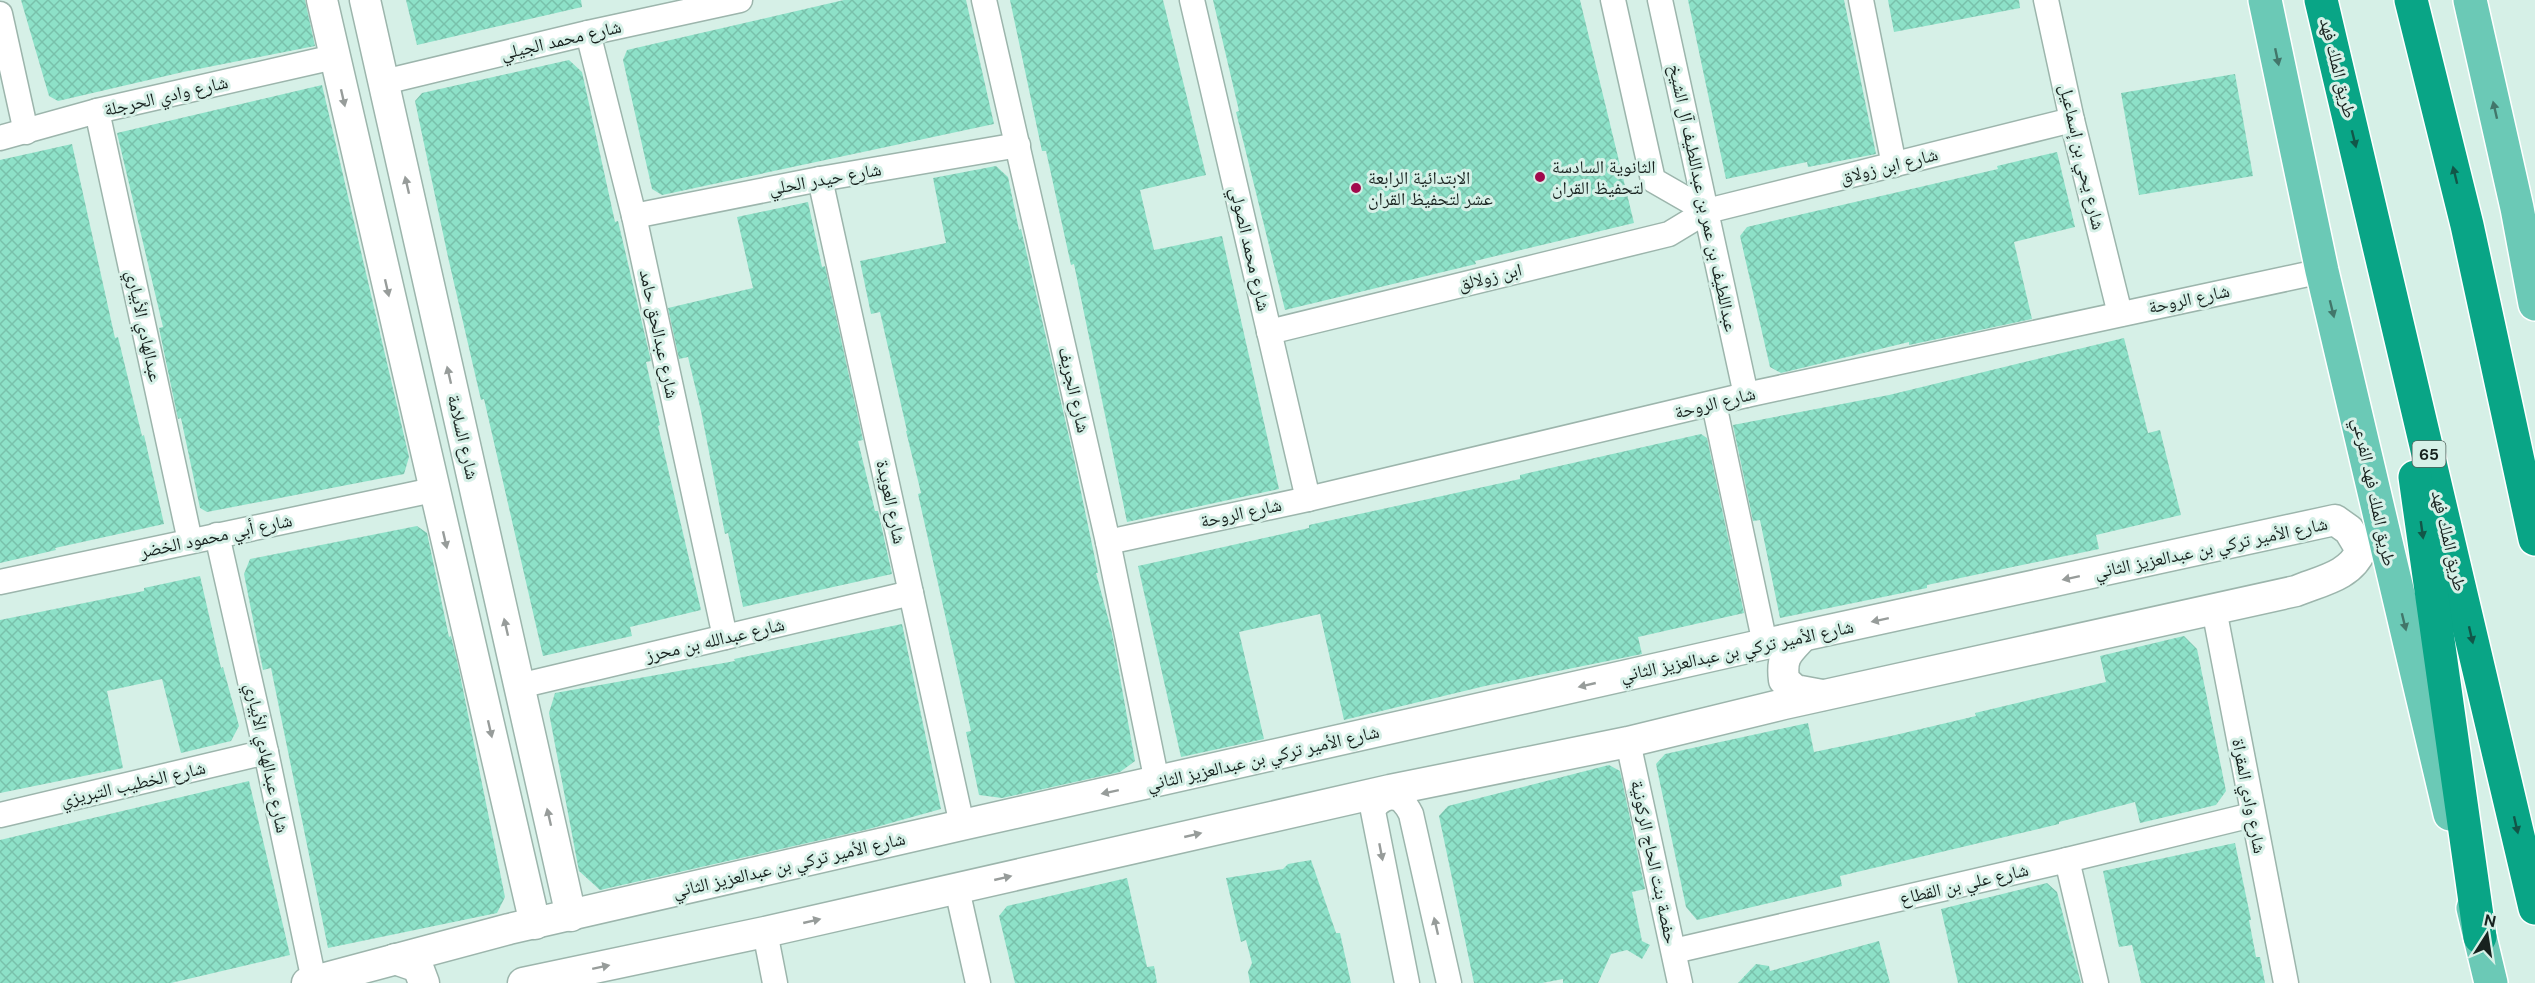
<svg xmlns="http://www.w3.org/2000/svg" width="2535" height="983" viewBox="0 0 2535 983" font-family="'DM Sans','Noto Naskh Arabic',sans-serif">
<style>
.building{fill:url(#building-cross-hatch)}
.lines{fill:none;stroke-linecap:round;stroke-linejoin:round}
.minor-casing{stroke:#9cb5ac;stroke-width:27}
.tertiary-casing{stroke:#9cb5ac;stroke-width:33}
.primary-casing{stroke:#fff;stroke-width:36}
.motorway-casing{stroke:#fff;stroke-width:36}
.minor{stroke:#fff;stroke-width:24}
.tertiary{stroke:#fff;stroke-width:30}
.primary{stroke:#6bc9b6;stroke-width:33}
.motorway{stroke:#09a586;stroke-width:33}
.oneway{fill:#42766a}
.oneway2{fill:#979c9a}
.oneway3{fill:#125648}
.poi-dot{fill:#a10a4c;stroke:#d6f0e7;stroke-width:2}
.labels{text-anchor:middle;stroke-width:6;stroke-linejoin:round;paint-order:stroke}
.shield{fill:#d6f0e7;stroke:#51605b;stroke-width:1.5}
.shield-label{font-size:16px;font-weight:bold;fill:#18221f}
.street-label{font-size:18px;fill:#18221f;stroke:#d6f0e7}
.poi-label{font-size:18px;fill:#18221f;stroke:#d6f0e7;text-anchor:start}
</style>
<defs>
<pattern id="building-cross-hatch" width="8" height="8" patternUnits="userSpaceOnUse" patternTransform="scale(1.5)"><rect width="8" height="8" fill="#8de1c8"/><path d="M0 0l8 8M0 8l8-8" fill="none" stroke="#79c1ab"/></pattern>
</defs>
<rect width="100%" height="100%" fill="#d6f0e7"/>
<!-- building -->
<g class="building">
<polygon points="21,0 305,0 315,46 183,72 58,101 49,96"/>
<polygon points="406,0 581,0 582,7 417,45"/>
<polygon points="844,0 966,0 994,124 662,195 652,189 623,60 627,50"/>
<polygon points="1010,0 1163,0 1206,175 1140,190 1154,250 1222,236 1279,489 1127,522 1074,264 1071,265 1046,151 1042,151"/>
<polygon points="1213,0 1580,0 1634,223 1475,261 1476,264 1285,310 1236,112 1239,111"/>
<polygon points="1688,0 1844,0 1876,154 1808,167 1807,162 1726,179"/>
<polygon points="1888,0 2019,0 2020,8 1894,32"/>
<polygon points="569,60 582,72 615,222 618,221 651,361 646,362 660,425 658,426 701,610 630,627 632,636 543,656 484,399 481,400 448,257 415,101 422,93"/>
<polygon points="2235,74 2253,176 2139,195 2121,93"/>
<polygon points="322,85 409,457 404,474 207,512 200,508 181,418 178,419 159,328 163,327 117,133"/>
<polygon points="72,144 115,338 118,337 142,436 144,435 164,524 55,548 56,550 0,563 0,160"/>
<polygon points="2057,152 2075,227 2014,242 2032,319 1909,345 1909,342 1781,373 1770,367 1740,236 1747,227 1998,169 1997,166"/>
<polygon points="996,166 1008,177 1019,230 1021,229 1073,454 1098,573 1096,573 1112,633 1135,761 1120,772 1002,798 979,795 966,732 971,731 918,494 921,493 906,431 907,431 880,312 871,314 860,261 946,243 933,178"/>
<polygon points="808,202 822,267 825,266 863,440 858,441 875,511 878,511 892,574 743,607 728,533 725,534 701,411 688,357 679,359 668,308 753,288 737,217"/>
<polygon points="2124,338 2148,433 2160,430 2181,515 2096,535 2099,549 1927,585 1927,588 1780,618 1760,520 1753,521 1733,425 1889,395"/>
<polygon points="1701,434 1707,438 1744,613 1638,637 1642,654 1485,686 1344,720 1320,614 1239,632 1264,739 1181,757 1138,566 1309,528 1309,525 1520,479 1520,475"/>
<polygon points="417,526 427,533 449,637 451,636 458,665 505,897 497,913 328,948 271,668 263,670 244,574 250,559"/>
<polygon points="200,576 221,668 223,667 239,726 231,741 181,753 162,679 107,691 123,768 0,793 0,620 144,591 144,588"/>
<polygon points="902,624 941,809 869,829 600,890 579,871 549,713 555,693 735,661 734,659"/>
<polygon points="2184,636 2197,649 2226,791 2216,805 2140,823 2135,802 2059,822 2059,824 1840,876 1842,886 1697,920 1686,907 1656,764 1665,754 1808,723 1814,752 1891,736 1976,716 1975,713 2106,682 2100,656"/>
<polygon points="1609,765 1620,771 1645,889 1632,892 1642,941 1650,945 1642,959 1627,950 1611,954 1598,983 1563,983 1563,979 1542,983 1474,983 1439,816 1448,806"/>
<polygon points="249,781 290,955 171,983 0,983 0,840"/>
<polygon points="2235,843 2251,920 2249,920 2256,957 2260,957 2265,983 2141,983 2132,945 2119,947 2103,871"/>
<polygon points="1311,860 1336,933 1340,933 1351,983 1250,983 1248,972 1252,963 1246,940 1241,942 1226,878 1283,869 1288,864"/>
<polygon points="1127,878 1147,967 1154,966 1157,983 1015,983 999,916 1007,906"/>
<polygon points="2047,883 2057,892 2081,983 1958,983 1941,909"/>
<polygon points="1879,941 1890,983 1738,983 1756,964 1769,966 1770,971"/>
</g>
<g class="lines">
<defs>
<g id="minor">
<polyline points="984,0 1108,542 1157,782"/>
<polyline points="1192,0 1308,499"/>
<polyline points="1613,0 1653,180 1707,211"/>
<polyline points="1660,0 1746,395"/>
<polyline points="1861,0 1894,165"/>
<polyline points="2046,0 2072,120 2120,314"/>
<polyline points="0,14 26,132"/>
<polyline points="588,33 634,216 725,637"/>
<polyline points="384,82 588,33 740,0"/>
<polyline points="97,111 190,541"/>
<polyline points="0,138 97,111 334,57"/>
<polyline points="820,179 962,825"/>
<polyline points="634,216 820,179 1018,145"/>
<polyline points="1269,332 1669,234 1707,211 2072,120"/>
<polyline points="1714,404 1765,644"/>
<polyline points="217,535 266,752 314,981"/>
<polyline points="1108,542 1308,499 1746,395 2322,271"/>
<polyline points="0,582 433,490"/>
<polyline points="2214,609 2286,983"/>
<polyline points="519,686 911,593"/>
<polyline points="1628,742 1680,983"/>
<polyline points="0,815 266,752"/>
<polyline points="2067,860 2096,983"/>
<polyline points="957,889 978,983"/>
<polyline points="765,932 775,983"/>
<polyline points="1674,951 2067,860 2252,815"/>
<path d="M 1407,983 L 1373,811 C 1378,800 1391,793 1402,801 C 1405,804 1409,810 1411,814 L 1449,983"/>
</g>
<g id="tertiary">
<polyline points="322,0 535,924"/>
<polyline points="365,0 571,916"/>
<path d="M 1802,637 C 1787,653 1781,657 1784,680 L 1795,690 L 1822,695"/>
<polyline points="395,959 418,967 424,983"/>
<path d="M 307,983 L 509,929 L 962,825 L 1765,644 L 2335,520 L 2349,530 L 2361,550 C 2351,576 2320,581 2296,591 L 1784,704 L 1628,742 L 1390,790 L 765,932 L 523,983"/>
</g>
<g id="primary">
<polyline points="2265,0 2322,271 2450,814"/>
<polyline points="2470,0 2517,208 2535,304"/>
<polyline points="2473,908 2491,983"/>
</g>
<g id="motorway">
<polyline points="2321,0 2535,908"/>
<polyline points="2411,0 2467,225 2535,539"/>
<polyline points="2415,477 2480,937"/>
</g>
</defs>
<!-- minor casing -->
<use href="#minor" class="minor-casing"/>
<!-- tertiary casing -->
<use href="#tertiary" class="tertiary-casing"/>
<!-- primary casing -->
<use href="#primary" class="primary-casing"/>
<!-- motorway casing -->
<use href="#motorway" class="motorway-casing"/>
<!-- minor -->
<use href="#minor" class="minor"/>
<!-- tertiary -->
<use href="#tertiary" class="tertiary"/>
<!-- primary -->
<use href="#primary" class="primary"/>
<!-- motorway -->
<use href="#motorway" class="motorway"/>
</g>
<!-- one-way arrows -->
<defs><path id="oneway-solid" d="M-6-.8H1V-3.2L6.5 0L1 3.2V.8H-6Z" transform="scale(1.5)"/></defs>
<g class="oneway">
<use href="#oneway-solid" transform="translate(2277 57) rotate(78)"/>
<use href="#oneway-solid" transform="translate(2495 110) rotate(-103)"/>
<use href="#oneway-solid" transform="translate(2332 309) rotate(76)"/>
<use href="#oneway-solid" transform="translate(2404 622) rotate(76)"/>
</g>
<g class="oneway2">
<use href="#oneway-solid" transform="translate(343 98) rotate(77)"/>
<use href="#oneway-solid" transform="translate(407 185) rotate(-103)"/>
<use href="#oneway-solid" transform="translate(387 288) rotate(77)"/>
<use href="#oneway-solid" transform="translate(449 375) rotate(-103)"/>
<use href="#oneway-solid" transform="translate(445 540) rotate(77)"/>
<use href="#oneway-solid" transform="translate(2071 578) rotate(168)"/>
<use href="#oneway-solid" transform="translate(1880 620) rotate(168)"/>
<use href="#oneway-solid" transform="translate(506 627) rotate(-103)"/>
<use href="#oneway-solid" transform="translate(1587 685) rotate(167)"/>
<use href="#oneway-solid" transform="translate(490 729) rotate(77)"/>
<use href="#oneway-solid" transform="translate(1110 792) rotate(168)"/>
<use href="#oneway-solid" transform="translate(549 817) rotate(-103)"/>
<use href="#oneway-solid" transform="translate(1193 835) rotate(-13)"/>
<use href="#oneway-solid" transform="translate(1381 852) rotate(79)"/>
<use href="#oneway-solid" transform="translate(1003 878) rotate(-13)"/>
<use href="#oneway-solid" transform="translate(812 921) rotate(-13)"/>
<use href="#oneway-solid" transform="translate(1436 926) rotate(-103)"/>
<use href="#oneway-solid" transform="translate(601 967) rotate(-12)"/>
</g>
<g class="oneway3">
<use href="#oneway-solid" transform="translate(2354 139) rotate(76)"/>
<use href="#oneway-solid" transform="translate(2455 175) rotate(-104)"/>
<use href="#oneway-solid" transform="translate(2422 530) rotate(82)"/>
<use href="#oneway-solid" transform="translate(2471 635) rotate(77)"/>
<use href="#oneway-solid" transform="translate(2516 825) rotate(77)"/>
</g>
<!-- markers -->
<g class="poi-dot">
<circle cx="1540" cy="177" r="6"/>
<circle cx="1356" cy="188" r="6"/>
</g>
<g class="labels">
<!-- shield labels -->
<rect class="shield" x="2412.5" y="441" width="33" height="26" rx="4.5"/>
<g class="shield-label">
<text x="2429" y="460">65</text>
</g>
<!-- street labels -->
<g class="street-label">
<text transform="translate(561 40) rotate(-13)" y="6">شارع محمد الجيلي</text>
<text transform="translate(2338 68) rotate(76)" y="6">طريق الملك فهد</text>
<text transform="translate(166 96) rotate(-13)" y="6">شارع وادي الحرجلة</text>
<text transform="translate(2082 157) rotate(77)" y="6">شارع يحي بن إسماعيل</text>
<text transform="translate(1889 166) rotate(-14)" y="6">شارع ابن زولاق</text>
<text transform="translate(825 179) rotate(-10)" y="6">شارع حيدر الحلي</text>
<text transform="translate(1703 198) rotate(78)" y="6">عبداللطيف بن عمر بن عبداللطيف آل الشيخ</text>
<text transform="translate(1250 249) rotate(77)" y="6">شارع محمد الصولي</text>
<text transform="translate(1490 277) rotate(-14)" y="6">ابن زولالق</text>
<text transform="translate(2189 299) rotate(-12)" y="6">شارع الروحة</text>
<text transform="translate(144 326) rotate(78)" y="6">عبدالهادي الأبياري</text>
<text transform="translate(659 334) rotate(78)" y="6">شارع عبدالحق حامد</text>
<text transform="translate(1074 390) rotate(77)" y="6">شارع الجريف</text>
<text transform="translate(1715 403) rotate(-14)" y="6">شارع الروحة</text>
<text transform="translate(463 437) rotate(77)" y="6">شارع السلامة</text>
<text transform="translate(2374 492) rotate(78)" y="6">طريق الملك فهد الفرعي</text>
<text transform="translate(891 502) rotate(78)" y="6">شارع العويدة</text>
<text transform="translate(1241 513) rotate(-12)" y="6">شارع الروحة</text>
<text transform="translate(216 536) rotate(-12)" y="6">شارع أبي محمود الخضر</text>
<text transform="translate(2449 541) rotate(77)" y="6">طريق الملك فهد</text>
<text transform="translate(2211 548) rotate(-12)" y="6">شارع الأمير تركي بن عبدالعزيز الثاني</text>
<text transform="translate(715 640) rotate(-13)" y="6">شارع عبدالله بن محرز</text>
<text transform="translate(1737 651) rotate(-12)" y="6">شارع الأمير تركي بن عبدالعزيز الثاني</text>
<text transform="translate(267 758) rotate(78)" y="6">شارع عبدالهادي الأبياري</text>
<text transform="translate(1263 758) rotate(-13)" y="6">شارع الأمير تركي بن عبدالعزيز الثاني</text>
<text transform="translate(133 784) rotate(-13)" y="6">شارع الخطيب التبريزي</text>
<text transform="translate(2249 796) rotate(79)" y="6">شارع وادي المقراة</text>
<text transform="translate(1654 862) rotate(78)" y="6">حفصة بنت الحاج الركونية</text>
<text transform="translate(789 865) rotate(-13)" y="6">شارع الأمير تركي بن عبدالعزيز الثاني</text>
<text transform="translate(1964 884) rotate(-13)" y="6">شارع علي بن القطاع</text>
</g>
<!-- poi labels -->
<g class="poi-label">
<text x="1552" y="173">الثانوية السادسة<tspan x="1552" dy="21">لتحفيظ القران</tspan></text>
<text x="1368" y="184">الابتدائية الرابعة<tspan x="1368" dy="21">عشر لتحفيظ القران</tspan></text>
</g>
</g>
<!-- north arrow -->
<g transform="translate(2487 935) rotate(12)" stroke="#d6f0e7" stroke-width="4.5" paint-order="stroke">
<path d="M0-4.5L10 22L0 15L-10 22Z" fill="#18221f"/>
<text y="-9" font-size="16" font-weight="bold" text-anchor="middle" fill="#18221f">N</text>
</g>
</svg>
